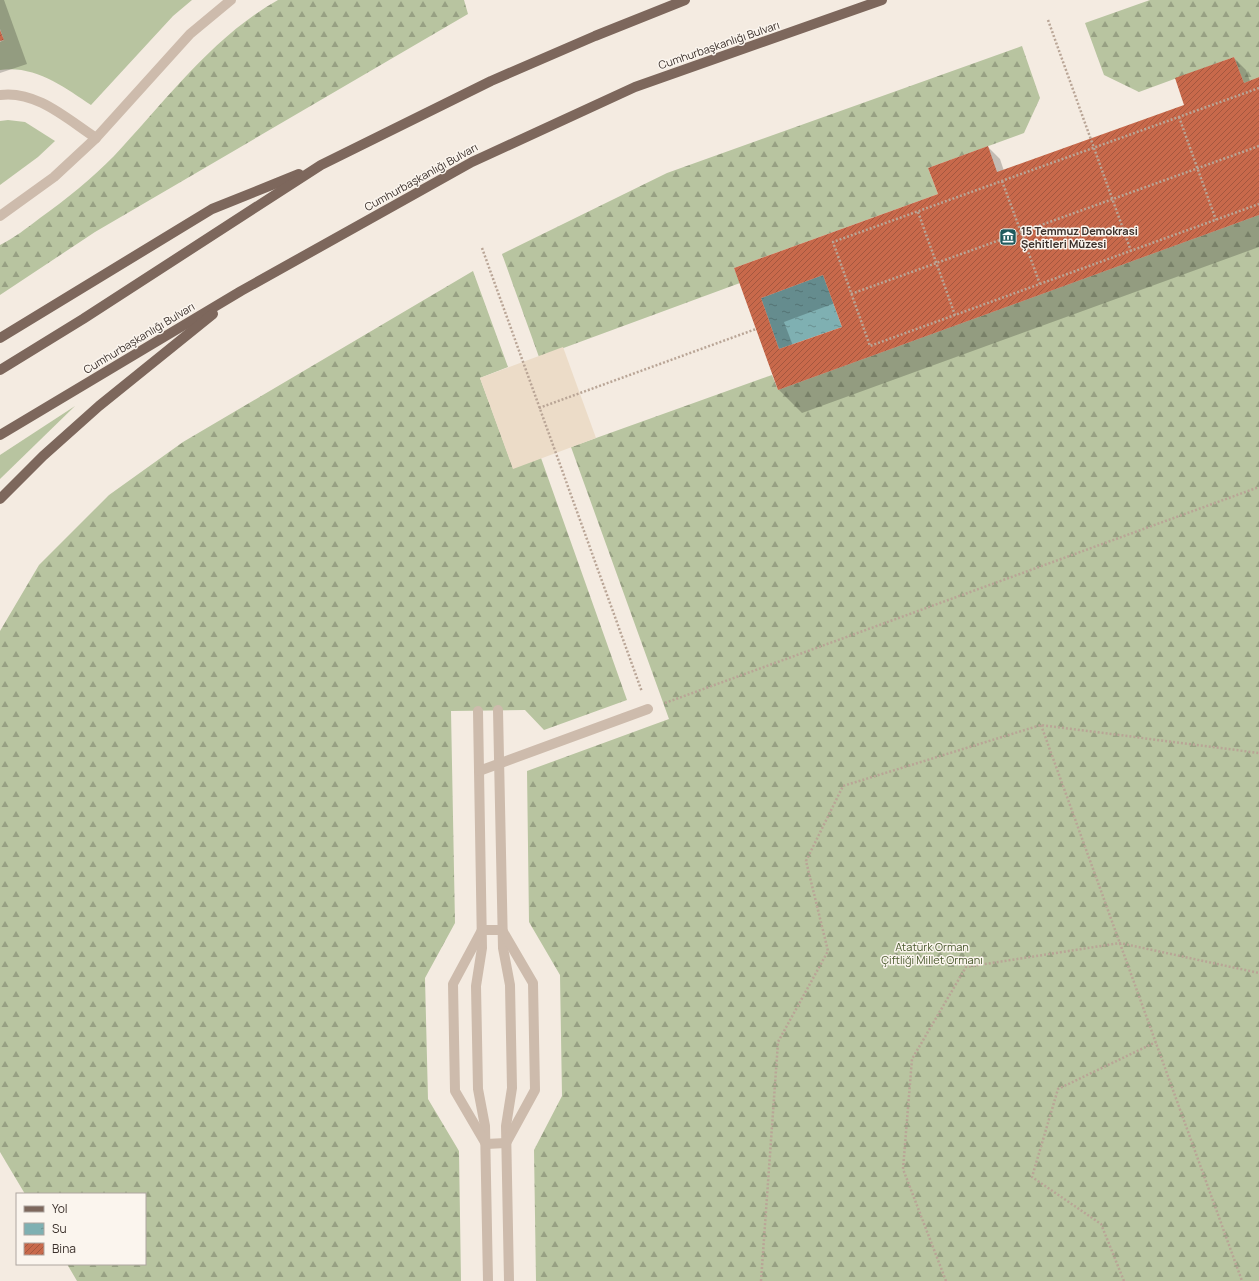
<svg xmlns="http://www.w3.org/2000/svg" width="1259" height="1281" viewBox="0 0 1259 1281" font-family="Manrope,sans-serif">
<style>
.grass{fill:#b8c4a0}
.forest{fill:url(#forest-firs)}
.plaza{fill:#ecdcc8}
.water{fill:url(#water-ripples)}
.shadow{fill:#0003;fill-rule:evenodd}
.building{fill:url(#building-hatch);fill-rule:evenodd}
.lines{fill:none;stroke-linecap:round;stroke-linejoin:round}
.path{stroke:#b9a596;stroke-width:2.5;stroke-dasharray:2 2;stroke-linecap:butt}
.lane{stroke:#cdbbac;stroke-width:10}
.primary{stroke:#7d675c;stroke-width:10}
.labels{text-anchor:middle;stroke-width:3;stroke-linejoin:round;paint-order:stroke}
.street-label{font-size:11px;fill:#3b302b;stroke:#fbf5ee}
.poi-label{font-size:11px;font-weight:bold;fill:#3b302b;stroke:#fbf5ee;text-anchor:start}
.park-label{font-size:11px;fill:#4a5a2e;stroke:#fbf5ee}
</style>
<defs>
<pattern id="forest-firs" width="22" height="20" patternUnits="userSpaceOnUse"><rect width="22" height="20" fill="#b8c4a0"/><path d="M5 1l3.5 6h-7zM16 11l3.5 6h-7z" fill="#97a083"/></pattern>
<pattern id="water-ripples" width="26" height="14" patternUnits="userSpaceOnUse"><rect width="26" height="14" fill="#7fb0b2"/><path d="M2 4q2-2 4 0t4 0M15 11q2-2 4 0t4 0" fill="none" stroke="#699091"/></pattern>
<pattern id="building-hatch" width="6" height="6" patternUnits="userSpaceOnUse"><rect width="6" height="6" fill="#c8694b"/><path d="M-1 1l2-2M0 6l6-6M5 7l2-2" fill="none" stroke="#a4573f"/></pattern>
</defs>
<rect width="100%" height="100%" fill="#f4ebe1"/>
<!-- grass -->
<g class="grass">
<path d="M 0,0 L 192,0 L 173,16 L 91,105 C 64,87 35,65 0,70 L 0,42 L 4,40 L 0,29 Z"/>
<polygon points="8,120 25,122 55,141 38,157 0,185 0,121"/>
<polygon points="75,406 0,479 0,455"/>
</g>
<!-- forest -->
<g class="forest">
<path d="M 278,0 L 464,0 L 468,14 L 95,232 L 0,295 L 0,245 C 14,238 27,228 40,218 C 67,199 91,179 114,156 C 166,101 211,38 278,0 Z"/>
<polygon points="1150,0 1259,0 1259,77 1244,83 1234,57 1139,92 1104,75 1085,23"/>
<polygon points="1022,46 1040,98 1024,133 928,168 938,194 734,268 740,283 539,357 502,254 667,173"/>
<polygon points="1259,215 1259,1281 536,1281 534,1150 562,1096 560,975 529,922 527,771 669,719 571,447 772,375 778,390"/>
<polygon points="473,271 508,367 480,378 513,468 541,458 627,700 544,730 525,710 451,711 455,923 425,978 428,1099 459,1151 461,1281 77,1281 67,1264 145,1264 145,1194 25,1194 0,1152 0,631 39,565 109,495 183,442"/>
</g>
<!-- plaza -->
<polygon class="plaza" points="563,347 596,438 513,469 480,378"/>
<!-- water -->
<polygon class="water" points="823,275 842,327 779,349 761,298"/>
<!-- shadow -->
<g class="shadow">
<polygon points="0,0 4,0 27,64 0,73"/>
<path d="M 1234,58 L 1246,70 L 1250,81 L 1259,78 L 1259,247 L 802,413 L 778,389 L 735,269 L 939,195 L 988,147 L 1000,159 L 1004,171 L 1186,105 ZM 835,303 L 843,327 L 793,346 L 784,322 Z"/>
</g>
<!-- building -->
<g class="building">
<polygon points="0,30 4,40 0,41"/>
<path d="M 1234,57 L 1244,83 L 1259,77 L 1259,215 L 778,390 L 734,268 L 938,194 L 928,168 L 988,146 L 997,172 L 1184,105 L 1175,78 ZM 823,275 L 842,327 L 779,349 L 761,298 Z"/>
</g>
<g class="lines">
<!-- path -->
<g class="path">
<polyline points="1048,20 1131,251"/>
<polyline points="1259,88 833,242 870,346 1259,204"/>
<polyline points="1179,117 1216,220"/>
<polyline points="1002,181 1040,284"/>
<polyline points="918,212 955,315"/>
<polyline points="482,248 642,692"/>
<polyline points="851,294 1259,146"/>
<polyline points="539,408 756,329"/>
<polyline points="665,703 1259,487"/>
<polyline points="1041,725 1242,1281"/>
<polyline points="761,1281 778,1042 828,951 806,861 843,786 1041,725 1259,753"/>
<polyline points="946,1281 903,1169 912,1059 966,967 1120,943 1259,973"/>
<polyline points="1124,1281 1101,1224 1032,1177 1058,1089 1156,1042"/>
</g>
<!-- lane -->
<g class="lane">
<path d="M 0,95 C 36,90 67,119 96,138"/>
<polyline points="0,216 54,177 96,138 190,34 231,0"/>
<polyline points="498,710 503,948 510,985 512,1088 506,1126 509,1281"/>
<polyline points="478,711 482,948 476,986 478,1089 485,1126 488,1281"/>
<polyline points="479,771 648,709"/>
<polygon points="482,930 502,930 533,983 535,1090 506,1143 486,1144 455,1091 453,984"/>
</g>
<!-- primary -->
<g class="primary">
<polyline points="0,338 212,209 299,174"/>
<polyline points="0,370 83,319 321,165 491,81 595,36 685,0"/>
<polyline points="0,435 241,291 472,162 635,87 882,0"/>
<polyline points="0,499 43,456 99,406 213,314"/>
</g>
</g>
<!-- icons -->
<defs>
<symbol id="museum-square" viewBox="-11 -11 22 22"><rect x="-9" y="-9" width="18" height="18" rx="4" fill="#1f5a5e" stroke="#fbf5ee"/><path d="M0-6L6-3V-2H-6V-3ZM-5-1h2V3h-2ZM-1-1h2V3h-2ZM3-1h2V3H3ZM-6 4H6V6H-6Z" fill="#fff"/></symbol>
</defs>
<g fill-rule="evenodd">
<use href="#museum-square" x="998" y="227" width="20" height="20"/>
</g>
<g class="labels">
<!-- street labels -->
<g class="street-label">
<text transform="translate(719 45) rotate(-19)" y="4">Cumhurbaşkanlığı Bulvarı</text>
<text transform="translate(421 177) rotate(-29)" y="4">Cumhurbaşkanlığı Bulvarı</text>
<text transform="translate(139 338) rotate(-31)" y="4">Cumhurbaşkanlığı Bulvarı</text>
</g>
<!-- poi labels -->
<g class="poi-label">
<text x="1021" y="235">15 Temmuz Demokrasi<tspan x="1021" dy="13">Şehitleri Müzesi</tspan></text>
</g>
<!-- park labels -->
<g class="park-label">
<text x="932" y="951">Atatürk Orman<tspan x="932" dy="13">Çiftliği Millet Ormanı</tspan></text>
</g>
</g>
<!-- legend -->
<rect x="16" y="1193" width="130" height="72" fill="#fbf5ee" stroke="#aea6a0"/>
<rect x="24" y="1206" width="20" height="6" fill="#7d675c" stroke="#aea6a0"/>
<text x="52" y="1213" font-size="12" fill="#3b302b">Yol</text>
<rect x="24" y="1223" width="20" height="12" fill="url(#water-ripples)" stroke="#aea6a0"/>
<text x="52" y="1233" font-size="12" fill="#3b302b">Su</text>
<rect x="24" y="1243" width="20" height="12" fill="url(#building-hatch)" stroke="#aea6a0"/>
<text x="52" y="1253" font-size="12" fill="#3b302b">Bina</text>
</svg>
